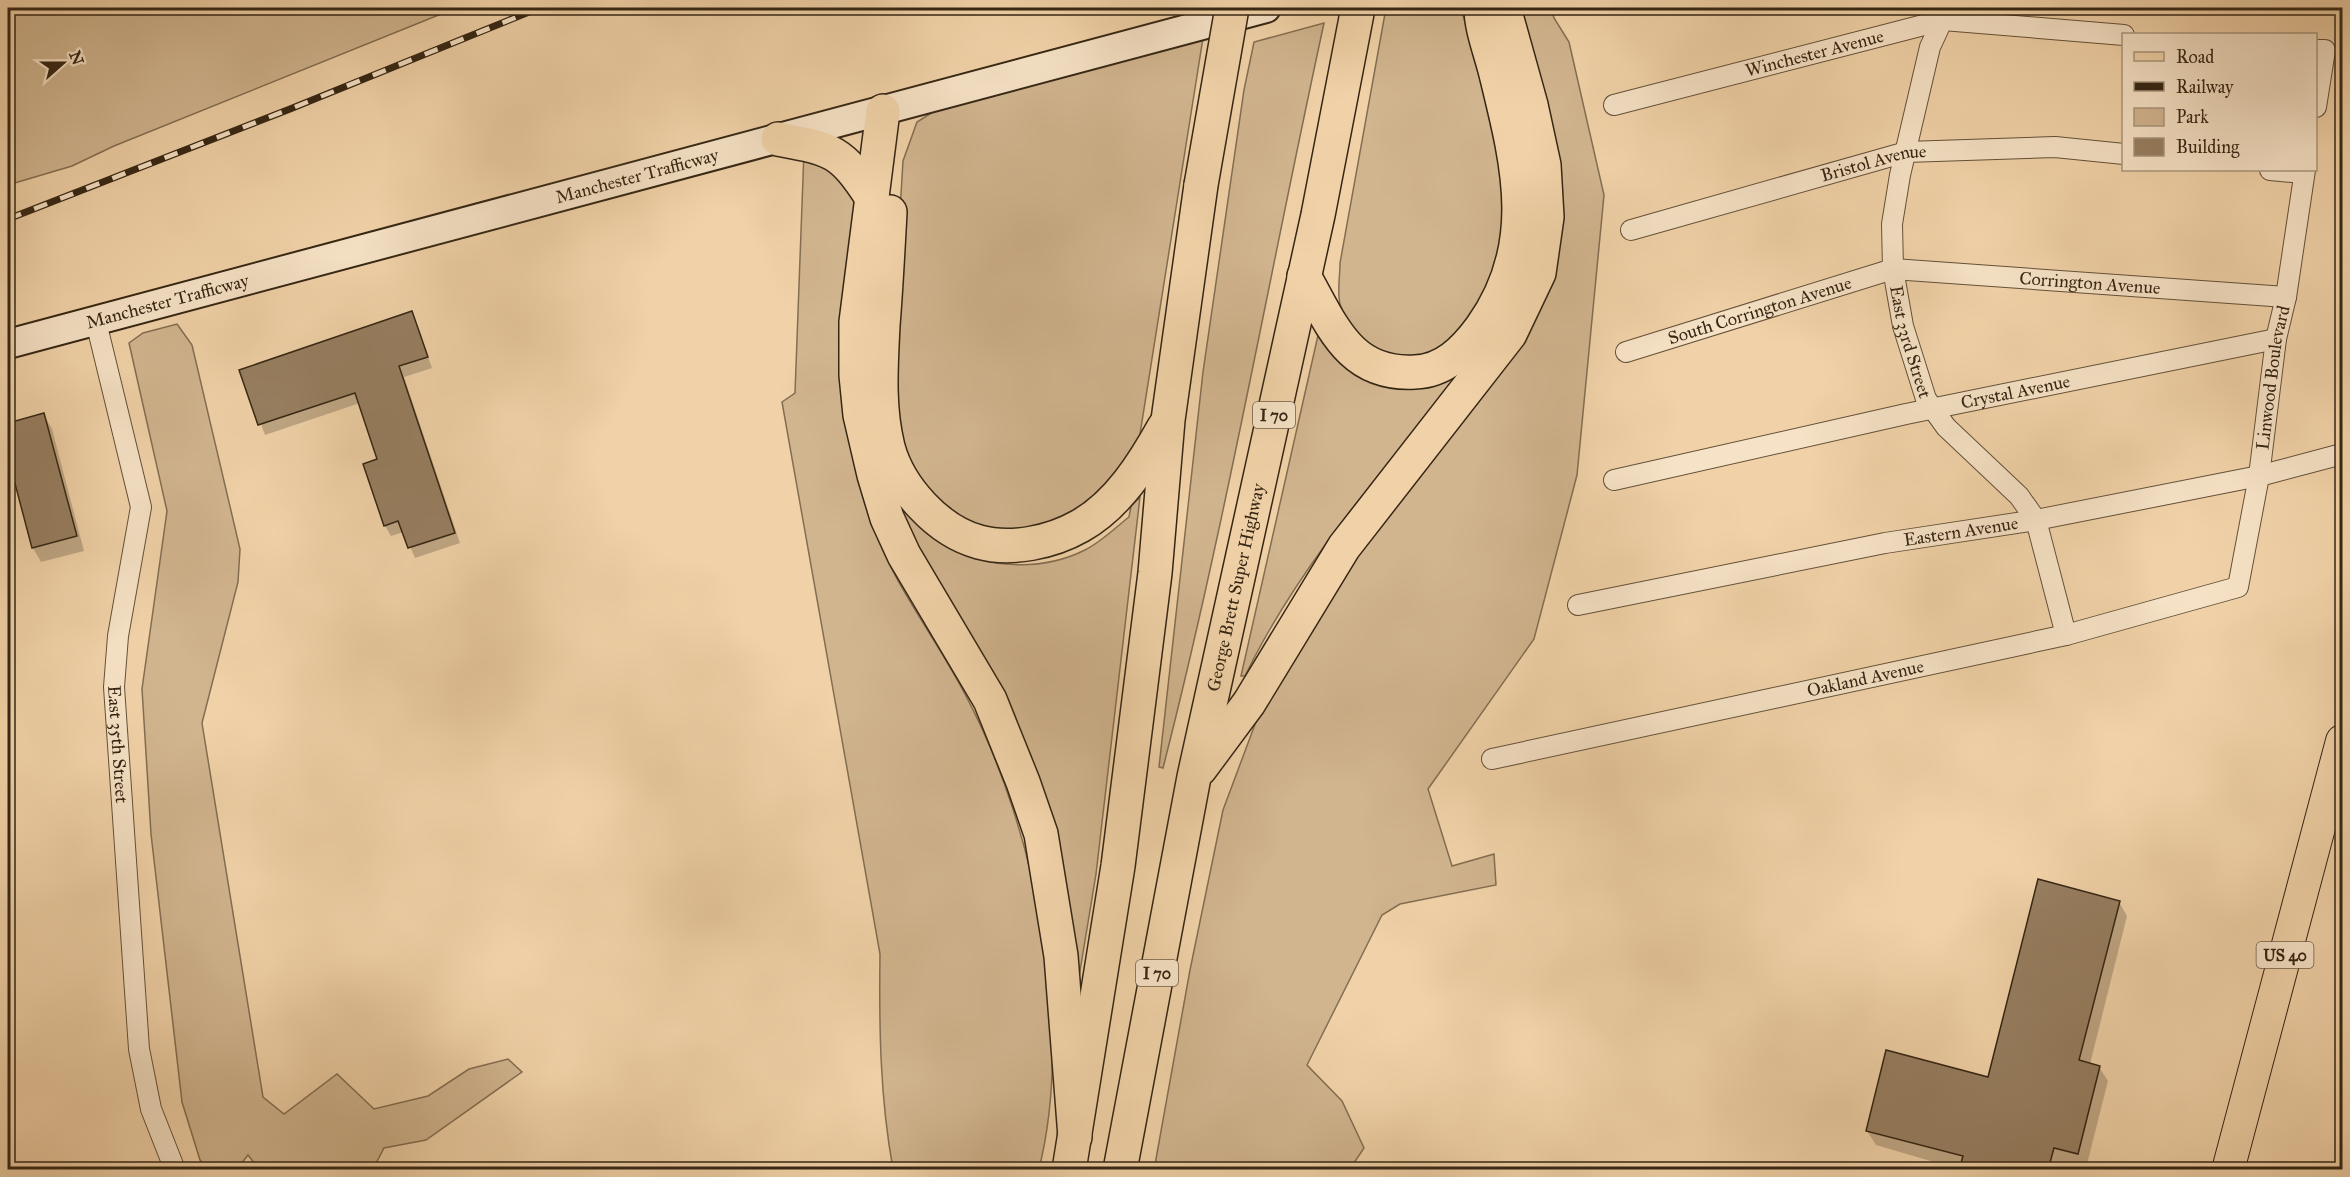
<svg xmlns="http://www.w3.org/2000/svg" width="2350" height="1177" viewBox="0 0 2350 1177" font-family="'IM FELL Great Primer',serif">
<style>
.green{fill:#d1b58f;stroke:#836e52;stroke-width:1.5}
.shadow{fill:#0003}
.building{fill:#977f61;stroke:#352614;stroke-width:1.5}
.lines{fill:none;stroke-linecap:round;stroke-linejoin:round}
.minor-casing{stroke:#645139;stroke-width:22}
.secondary-casing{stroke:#352614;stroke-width:32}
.primary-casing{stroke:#352614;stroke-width:34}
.motorway-casing{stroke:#352614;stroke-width:36}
.minor{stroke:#f6e2c6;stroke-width:20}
.secondary{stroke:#f6e2c6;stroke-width:28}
.primary{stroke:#f1d2a8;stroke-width:32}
.motorway{stroke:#f1d2a8;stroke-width:33}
.rail-casing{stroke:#352614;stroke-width:7}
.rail{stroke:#f6e2c6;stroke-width:4.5;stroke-dasharray:14;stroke-linecap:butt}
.motorway-bridge-casing{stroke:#352614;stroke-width:36;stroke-linecap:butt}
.motorway-bridge{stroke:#f1d2a8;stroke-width:33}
.labels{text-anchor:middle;stroke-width:4.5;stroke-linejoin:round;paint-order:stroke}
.shield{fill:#f6e2c6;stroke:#6f5e49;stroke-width:1.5}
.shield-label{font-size:16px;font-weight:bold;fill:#352614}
.street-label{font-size:18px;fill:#352614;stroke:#f6e2c6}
</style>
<rect width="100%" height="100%" fill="#f1d2a8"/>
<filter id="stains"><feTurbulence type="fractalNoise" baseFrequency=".00333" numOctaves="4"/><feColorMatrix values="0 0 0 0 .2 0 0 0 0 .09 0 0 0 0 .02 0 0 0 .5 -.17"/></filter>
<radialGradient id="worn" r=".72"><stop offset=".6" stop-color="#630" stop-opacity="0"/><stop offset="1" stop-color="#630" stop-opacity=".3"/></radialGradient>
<!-- green -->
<g class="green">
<polygon points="8,8 456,8 114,146 72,166 8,185"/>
<path d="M 1386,8 L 1461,8 C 1480,77 1507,148 1506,221 C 1505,262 1468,338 1431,355 C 1411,364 1378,358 1361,344 C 1352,337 1343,316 1340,304 C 1337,291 1340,277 1340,263 Z"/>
<polygon points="1520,8 1551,8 1554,18 1569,42 1604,195 1577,475 1534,639 1428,789 1452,866 1494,854 1496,885 1400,904 1382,915 1307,1065 1342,1101 1364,1148 1350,1169 1154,1170 1190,970 1223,810 1263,703 1322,600 1514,354"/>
<path d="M 1324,23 C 1270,271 1226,522 1163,768 L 1159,767 L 1203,372 L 1244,90 L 1254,42 Z"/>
<polygon points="1203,38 1140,434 1127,467 1090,510 1009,536 953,517 910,475 890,377 903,161 917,122 936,110"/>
<path d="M 804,151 L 855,185 L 851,449 C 860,493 874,536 896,577 C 918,618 946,656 967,698 C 1035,828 1075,1025 1039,1169 L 893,1169 C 880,1098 879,1026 880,954 L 782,402 L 795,393 Z"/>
<polygon points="177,324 192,345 240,549 238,582 202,723 263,1097 284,1114 337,1074 374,1109 428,1096 469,1069 508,1059 522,1072 426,1140 384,1148 373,1169 259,1169 248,1155 237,1169 209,1169 200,1160 182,1102 151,834 142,689 167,511 129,343 143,333"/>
<path d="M 1319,331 L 1347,367 L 1471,362 C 1391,462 1301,560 1245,676 L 1241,676 Z"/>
<path d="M 1140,497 L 1096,874 L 1077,989 L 1009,705 L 980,650 L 926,563 L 902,513 L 908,511 C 920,522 933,535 947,544 C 986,570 1043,571 1085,550 C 1101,542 1115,528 1129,517 L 1131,506 Z"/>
</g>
<!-- shadow -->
<g class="shadow">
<polygon points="412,313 432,368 404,377 460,543 415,558 404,532 391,536 385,526 379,460 360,403 265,435 241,370"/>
<polygon points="44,415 52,429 84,551 41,562 33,548 8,452 8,424"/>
<polygon points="2119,902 2127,916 2090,1064 2099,1067 2108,1081 2086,1168 2061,1162 2059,1170 1961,1170 1876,1145 1867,1131 1989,1078"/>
</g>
<!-- building -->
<g class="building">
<polygon points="412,311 428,357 399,366 455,533 408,548 398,521 384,526 363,464 377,459 355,393 258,425 239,370"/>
<polygon points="44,413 77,536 32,548 8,457 8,423"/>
<polygon points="2038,879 2120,901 2079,1060 2100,1066 2078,1154 2054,1148 2048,1170 1959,1170 1963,1156 1866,1131 1886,1050 1988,1077"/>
</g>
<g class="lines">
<defs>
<g id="minor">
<path id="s1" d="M 1948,8 L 1930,47 L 1900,175 L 1892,224 L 1893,269 L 1903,326 L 1926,399 L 1946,427 L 2019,496 L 2036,520 L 2066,635"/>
<polyline points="2316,50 2325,50 2316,107"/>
<path id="s2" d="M 1614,105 L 1943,20 L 2124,35"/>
<polyline points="2270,170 2304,173"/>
<path id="s3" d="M 1631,230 L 1906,152 L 2055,147 L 2124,154"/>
<path id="s4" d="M 96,322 L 141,507 L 118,636 L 114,687 L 139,1049 L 151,1109 L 175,1170"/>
<path id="s5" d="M 1626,352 L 1893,269 L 2286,297"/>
<path id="s6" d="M 1614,480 L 1906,414 L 2276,339"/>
<path id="s7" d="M 1578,605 L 1885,543 L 2036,520 L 2259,476 L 2342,454"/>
<path id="s8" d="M 1492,759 L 2066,635 L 2238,587 L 2259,476 L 2276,339 L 2286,297 L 2305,170"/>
</g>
<g id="secondary">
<path id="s9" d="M 8,344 L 1266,8"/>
</g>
<polyline id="primary" points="2228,1170 2342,741"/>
<g id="motorway">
<polyline points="883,111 856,322 856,375 860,415 874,475 887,518 904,555 990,700 1023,782 1041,834 1061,956 1075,1137"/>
<path d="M 778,139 C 832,149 841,150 872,198"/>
<path d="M 890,212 C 888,250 886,288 883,325 C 881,367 878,407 888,447 C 899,488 938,531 979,542 C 1011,551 1052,542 1080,526 C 1118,505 1144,463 1164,427"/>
<path d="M 1304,276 C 1332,325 1349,376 1415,372 C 1444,371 1464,351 1481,328 C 1540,246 1518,164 1496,74 C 1491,53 1481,29 1481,8"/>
<polyline points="1200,769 1249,703 1344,547 1510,334 1539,273 1547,217 1544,165 1531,105 1504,8"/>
<polyline points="1069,1170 1118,866 1155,573 1168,420 1201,185"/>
<path id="s10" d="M 1120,1170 L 1194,777 L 1318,215 L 1358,8"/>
</g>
</defs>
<!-- minor casing -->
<use href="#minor" class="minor-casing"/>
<!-- secondary casing -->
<use href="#secondary" class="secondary-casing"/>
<!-- primary casing -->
<use href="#primary" class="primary-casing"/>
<!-- motorway casing -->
<use href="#motorway" class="motorway-casing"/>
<!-- minor -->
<use href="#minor" class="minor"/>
<!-- secondary -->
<use href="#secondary" class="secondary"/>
<!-- primary -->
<use href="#primary" class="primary"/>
<!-- motorway -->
<use href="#motorway" class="motorway"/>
<defs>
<polyline id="rail" points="8,219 290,109 539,8"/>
</defs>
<!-- rail casing -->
<use href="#rail" class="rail-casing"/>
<!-- rail -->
<use href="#rail" class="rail"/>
<defs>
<polyline id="motorway-bridge" points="1201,185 1232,8"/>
</defs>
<!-- motorway-bridge casing -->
<use href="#motorway-bridge" class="motorway-bridge-casing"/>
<!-- motorway-bridge -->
<use href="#motorway-bridge" class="motorway-bridge"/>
</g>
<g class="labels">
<!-- shield labels -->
<g class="shield">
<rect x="1253" y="402" width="42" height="26" rx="4.5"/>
<rect x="2256.5" y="942" width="57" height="26" rx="4.5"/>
<rect x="1136" y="960" width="42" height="26" rx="4.5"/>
</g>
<g class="shield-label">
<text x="1274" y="421">I 70</text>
<text x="2285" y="961">US 40</text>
<text x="1157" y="979">I 70</text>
</g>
<!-- street labels -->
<g class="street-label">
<text dy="6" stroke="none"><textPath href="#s2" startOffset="207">Winchester Avenue</textPath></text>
<text dy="6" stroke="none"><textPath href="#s3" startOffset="252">Bristol Avenue</textPath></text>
<text dy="6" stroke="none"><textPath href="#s9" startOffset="651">Manchester Trafficway</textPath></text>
<text dy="6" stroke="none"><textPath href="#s5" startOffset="477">Corrington Avenue</textPath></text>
<text dy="6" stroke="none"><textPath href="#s9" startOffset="165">Manchester Trafficway</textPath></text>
<text dy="6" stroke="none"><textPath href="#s5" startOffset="140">South Corrington Avenue</textPath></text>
<text dy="6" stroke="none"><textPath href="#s1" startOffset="344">East 33rd Street</textPath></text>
<text dy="6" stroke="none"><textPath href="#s8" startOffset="978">Linwood Boulevard</textPath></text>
<text dy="6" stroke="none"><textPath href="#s6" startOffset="411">Crystal Avenue</textPath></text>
<text dy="6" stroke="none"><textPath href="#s7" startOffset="390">Eastern Avenue</textPath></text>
<text dy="6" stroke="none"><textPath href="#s10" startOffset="594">George Brett Super Highway</textPath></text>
<text dy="6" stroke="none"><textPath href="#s8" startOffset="382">Oakland Avenue</textPath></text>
<text dy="6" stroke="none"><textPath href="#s4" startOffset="430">East 35th Street</textPath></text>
</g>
</g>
<!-- margin -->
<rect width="2350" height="1177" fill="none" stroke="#f1d2a8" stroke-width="30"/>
<rect x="9" y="9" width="2332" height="1159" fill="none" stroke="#352614" stroke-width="3"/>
<rect x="15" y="15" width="2320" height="1147" fill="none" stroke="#352614" stroke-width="1.5"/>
<!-- legend -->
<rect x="2122" y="33" width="195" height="138" fill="#f6e2c6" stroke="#a9977f" stroke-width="1.5"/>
<rect x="2134" y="52" width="30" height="9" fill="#f1d2a8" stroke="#a9977f" stroke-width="1.5"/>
<text x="2176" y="63" font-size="18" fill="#352614">Road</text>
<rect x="2134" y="82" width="30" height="9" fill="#352614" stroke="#a9977f" stroke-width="1.5"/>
<text x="2176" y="93" font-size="18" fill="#352614">Railway</text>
<rect x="2134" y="108" width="30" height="18" fill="#d1b58f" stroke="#a9977f" stroke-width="1.5"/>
<text x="2176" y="123" font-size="18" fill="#352614">Park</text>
<rect x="2134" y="138" width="30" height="18" fill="#977f61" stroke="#a9977f" stroke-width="1.5"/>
<text x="2176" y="153" font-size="18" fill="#352614">Building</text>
<!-- north arrow -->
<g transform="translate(63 63) rotate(69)" stroke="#f6e2c6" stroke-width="4.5" paint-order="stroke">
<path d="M0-4.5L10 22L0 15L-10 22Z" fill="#352614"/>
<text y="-9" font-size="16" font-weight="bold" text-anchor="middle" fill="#352614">N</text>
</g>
<rect width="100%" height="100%" filter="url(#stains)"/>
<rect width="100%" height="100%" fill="url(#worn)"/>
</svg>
